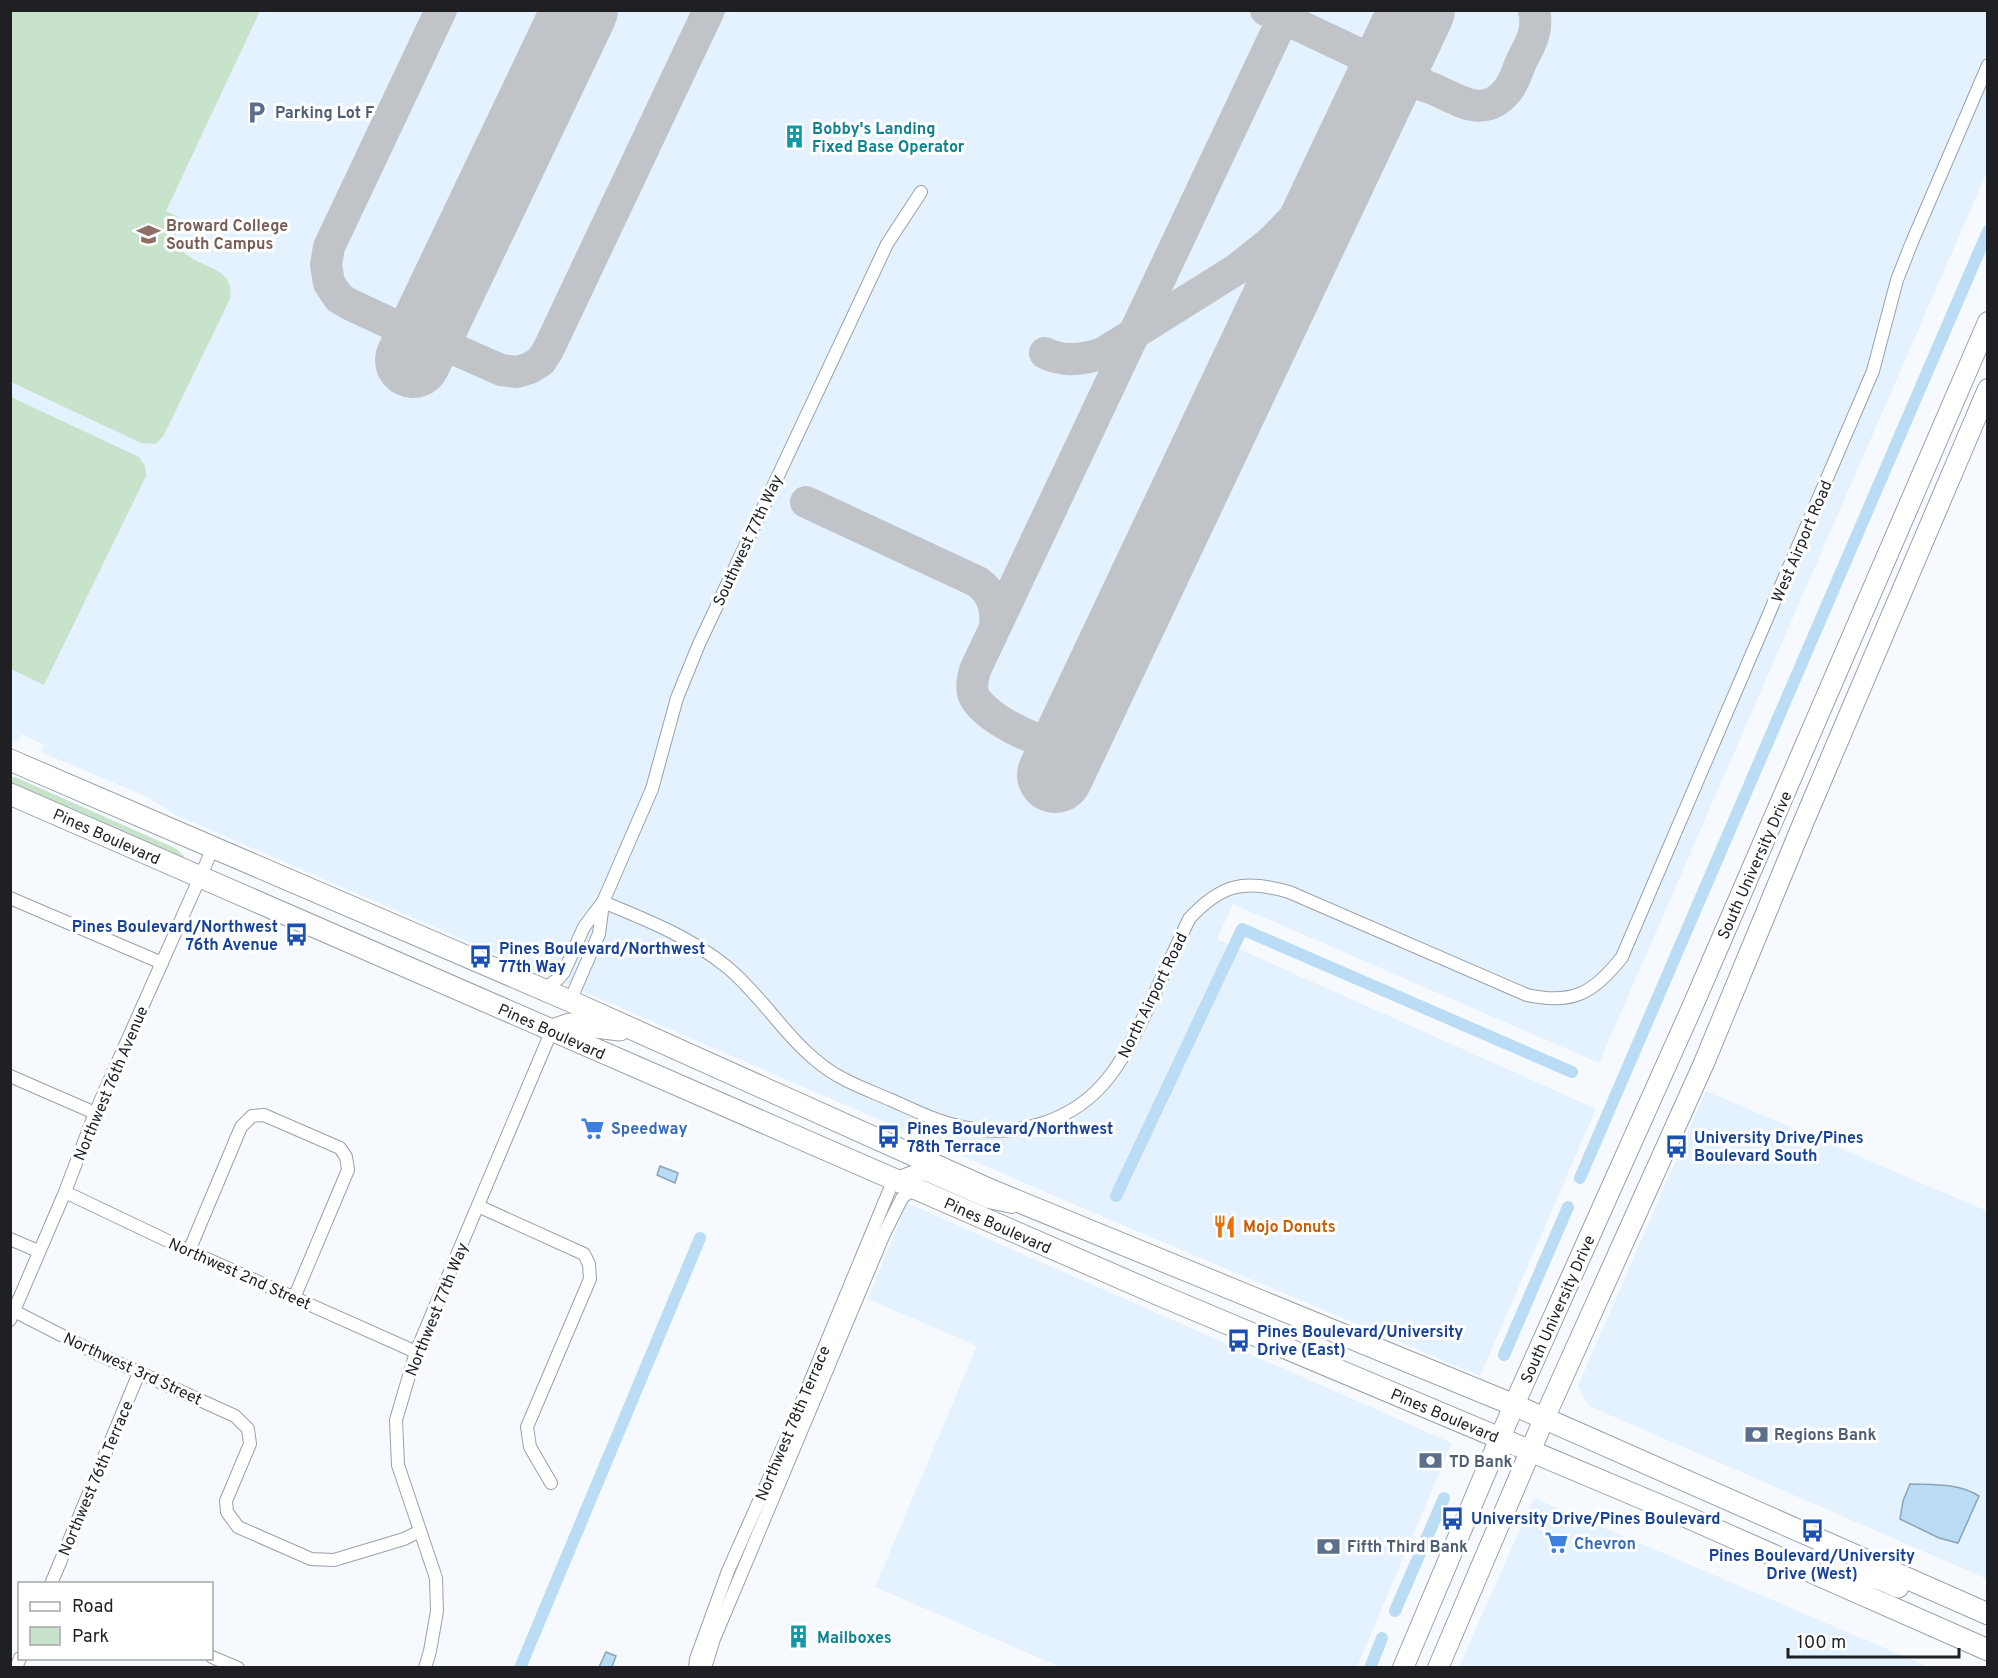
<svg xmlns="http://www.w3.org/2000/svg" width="1998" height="1678" viewBox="0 0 1998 1678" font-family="Overpass,sans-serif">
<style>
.built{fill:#e4f1fe}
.green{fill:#c8e3cc}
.water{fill:#badcf5;stroke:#8ba4b6;stroke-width:1.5}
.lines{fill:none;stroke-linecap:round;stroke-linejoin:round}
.canal{stroke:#badcf5;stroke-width:12}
.taxiway{stroke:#c0c4c8;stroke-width:32}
.runway{stroke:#c0c4c8;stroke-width:76}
.minor-casing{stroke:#9aa1a8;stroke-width:14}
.primary-casing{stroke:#9aa1a8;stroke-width:22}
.trunk-casing{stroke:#9aa1a8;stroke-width:23}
.minor{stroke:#fff;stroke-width:12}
.primary{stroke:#fff;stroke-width:20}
.trunk{stroke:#fff;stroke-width:21}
.labels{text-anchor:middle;stroke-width:6;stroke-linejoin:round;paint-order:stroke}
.service-label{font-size:16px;font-weight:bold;fill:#4e5e75;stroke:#fff;text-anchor:start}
.culture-label{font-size:16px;font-weight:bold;fill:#0d838f;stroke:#fff;text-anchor:start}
.education-label{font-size:16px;font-weight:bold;fill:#785e54;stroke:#fff;text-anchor:start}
.street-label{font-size:16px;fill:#1e2023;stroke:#fff}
.transit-label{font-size:16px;font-weight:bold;fill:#164399;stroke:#fff;text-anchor:start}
.shop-label{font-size:16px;font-weight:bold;fill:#366cbe;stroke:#fff;text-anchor:start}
.food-label{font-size:16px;font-weight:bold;fill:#c56008;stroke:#fff;text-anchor:start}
</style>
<rect width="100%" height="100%" fill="#f6faff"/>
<!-- built -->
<g class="built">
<polygon points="11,11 1987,11 1987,172 1599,1063 1233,904 1217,939 1596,1109 1480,1376 1101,1216 176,815 143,795 41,752 44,745 22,734 18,742 13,740 11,744"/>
<polygon points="1706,1091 1987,1211 1987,1579 1589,1406 1578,1386"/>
<polygon points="907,1203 1452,1443 1357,1667 1060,1667 875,1587 977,1346 868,1299"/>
<polygon points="1534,1498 1929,1667 1459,1667"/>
</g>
<!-- green -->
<g class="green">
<path d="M 11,10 L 260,11 L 166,211 L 178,217 C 162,276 238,253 230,299 L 163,437 L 155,444 L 141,443 L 11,382 Z"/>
<polygon points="11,397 139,457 145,466 146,476 44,685 11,669"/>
<polygon points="15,777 175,848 184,856 181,861 11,786 11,778"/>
</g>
<!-- water -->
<g class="water">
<polygon points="660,1166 678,1173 675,1183 657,1175"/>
<path d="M 1910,1484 C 1933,1485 1959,1483 1979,1496 L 1958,1543 L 1939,1538 L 1900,1519 L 1903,1501 Z"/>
<polygon points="606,1652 616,1656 612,1667 599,1667"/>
</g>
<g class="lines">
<!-- canal -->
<g class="canal">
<polyline points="1580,1178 1988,231"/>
<polyline points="1116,1196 1242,929 1572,1072"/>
<polyline points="1504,1355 1568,1207"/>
<polyline points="1395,1611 1444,1498"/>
<polyline points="520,1668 700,1238"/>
<polyline points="1370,1668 1382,1638"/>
</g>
<!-- taxiway -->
<g class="taxiway">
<polyline points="441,10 329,247 326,265 329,283 339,298 349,304 394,325 429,327 456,350 501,370 517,372 530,368 541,361 548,350 709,10"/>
<path d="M 1266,10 L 1355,52 C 1372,63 1378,78 1375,99"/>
<path d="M 1404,38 C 1401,60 1407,74 1425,86"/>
<path d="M 1375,99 C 1423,47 1467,140 1507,91 C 1514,83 1517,72 1521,62 C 1530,45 1539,30 1534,10"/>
<path d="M 1045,353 C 1063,362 1084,360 1103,353 L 1237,269 L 1272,241 L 1303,209 L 1331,176 L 1365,120"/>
<path d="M 806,502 L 978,582 C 993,593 997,609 995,626"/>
<path d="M 1084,712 C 1077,723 1068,739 1054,741 C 1034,744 978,713 973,693 C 971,685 973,677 975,670 L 1287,10"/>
</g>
<!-- runway -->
<g class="runway">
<polyline points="413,360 580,10"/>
<polyline points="1055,775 1417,10"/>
</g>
<defs>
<g id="minor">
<polyline points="10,898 162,963"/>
<path d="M 603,902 C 647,920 690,937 727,967 C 761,995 784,1035 818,1062 C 839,1080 866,1089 891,1100 C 914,1110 937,1122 963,1127 C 1017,1139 1075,1121 1109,1077 C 1125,1057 1136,1032 1147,1010 C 1161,979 1175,949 1189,919 C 1221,884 1244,879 1289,892 L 1527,995 C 1573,1005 1594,993 1622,957 L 1873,371 L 1897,280 L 1912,242 L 1988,65"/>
<polyline points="544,989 558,979 564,972 584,927 603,902 652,789 677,698 699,644 887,244 921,192"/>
<polyline points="570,1001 599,934 603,903"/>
<polyline points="10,1076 95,1113"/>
<polyline points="65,1192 189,1251 416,1352"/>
<polyline points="478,1206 584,1254 589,1264 590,1279 527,1427 530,1447 551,1483"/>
<polyline points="10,1239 38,1251"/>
<polyline points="189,1251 241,1127 252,1116 264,1115 340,1148 346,1157 348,1170 294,1298"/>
<polyline points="14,1311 96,1353 235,1416 248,1429 250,1444 226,1501 227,1512 238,1527 311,1559 334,1560 404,1539 420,1531"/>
<polyline points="10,1320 65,1192 95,1113 213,848"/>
<polyline points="51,1584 139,1373"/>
<polyline points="212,1657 238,1668"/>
<polyline points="16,1668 20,1658"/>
<polyline points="425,1668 430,1651 437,1611 436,1578 398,1465 396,1420 416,1352 552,1030"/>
<polyline points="695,1668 696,1659 728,1571 786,1440 894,1179 912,1172 927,1175 988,1202 1012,1207"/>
<polyline points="705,1668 714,1639 884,1234 902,1198 914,1188"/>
</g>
<g id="primary">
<polyline points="1403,1668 1514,1405 1694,1003 1988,322"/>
<polyline points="1438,1668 1544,1419 1704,1063 1804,821 1988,389"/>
</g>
<g id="trunk">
<polyline points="10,760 570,1001 993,1191 1514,1405 1988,1614"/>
<polyline points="10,794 1155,1293 1680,1514 1988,1650"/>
<polyline points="552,1030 570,1024 620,1030"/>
<path d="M 1850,1587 C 1864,1570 1880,1578 1898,1587"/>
</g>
</defs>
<!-- minor casing -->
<use href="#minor" class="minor-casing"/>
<!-- primary casing -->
<use href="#primary" class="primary-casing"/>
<!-- trunk casing -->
<use href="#trunk" class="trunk-casing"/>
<!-- minor -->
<use href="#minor" class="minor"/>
<!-- primary -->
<use href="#primary" class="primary"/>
<!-- trunk -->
<use href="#trunk" class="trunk"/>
</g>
<!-- icons -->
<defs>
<symbol id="parking-bare" viewBox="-9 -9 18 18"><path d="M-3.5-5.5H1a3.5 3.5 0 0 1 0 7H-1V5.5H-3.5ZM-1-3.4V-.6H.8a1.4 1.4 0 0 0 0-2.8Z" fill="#5c6f8a" stroke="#fff" stroke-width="2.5" paint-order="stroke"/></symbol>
<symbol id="building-bare" viewBox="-9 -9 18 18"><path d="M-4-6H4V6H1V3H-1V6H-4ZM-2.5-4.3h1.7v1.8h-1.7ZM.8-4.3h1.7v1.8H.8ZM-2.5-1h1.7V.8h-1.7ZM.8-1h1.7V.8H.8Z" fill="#0f9aa8" stroke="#fff" stroke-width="2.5" paint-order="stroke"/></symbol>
<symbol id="university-bare" viewBox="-9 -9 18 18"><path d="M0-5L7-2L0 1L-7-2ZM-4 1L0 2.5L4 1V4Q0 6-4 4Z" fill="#8d6e63" stroke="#fff" stroke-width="2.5" paint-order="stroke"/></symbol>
<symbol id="bus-bare" viewBox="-9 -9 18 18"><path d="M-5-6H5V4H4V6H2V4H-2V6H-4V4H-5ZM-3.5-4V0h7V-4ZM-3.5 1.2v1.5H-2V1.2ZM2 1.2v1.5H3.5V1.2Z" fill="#1a4fb4" stroke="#fff" stroke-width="2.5" paint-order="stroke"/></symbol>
<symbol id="supermarket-bare" viewBox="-9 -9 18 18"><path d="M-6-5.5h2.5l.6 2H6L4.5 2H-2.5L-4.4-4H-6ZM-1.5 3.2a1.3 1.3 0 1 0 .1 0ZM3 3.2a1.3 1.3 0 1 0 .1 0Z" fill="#3f7fe0" stroke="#fff" stroke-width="2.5" paint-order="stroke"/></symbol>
<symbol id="restaurant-bare" viewBox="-9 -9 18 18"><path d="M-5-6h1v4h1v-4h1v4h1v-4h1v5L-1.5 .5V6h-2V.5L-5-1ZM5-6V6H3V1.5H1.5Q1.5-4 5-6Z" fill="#e8710a" stroke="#fff" stroke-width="2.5" paint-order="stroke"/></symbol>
<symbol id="bank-bare" viewBox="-9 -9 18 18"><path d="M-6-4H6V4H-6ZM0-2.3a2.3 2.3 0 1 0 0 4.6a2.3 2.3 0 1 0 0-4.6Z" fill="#5c6f8a" stroke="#fff" stroke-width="2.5" paint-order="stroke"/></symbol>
</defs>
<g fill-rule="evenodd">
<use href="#parking-bare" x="240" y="96" width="33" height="33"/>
<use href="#building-bare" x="778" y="120" width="33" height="33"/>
<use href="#university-bare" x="132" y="218" width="33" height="33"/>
<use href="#bus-bare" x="280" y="918" width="33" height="33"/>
<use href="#bus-bare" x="464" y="940" width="33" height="33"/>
<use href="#supermarket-bare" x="576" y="1112" width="33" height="33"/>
<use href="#bus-bare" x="872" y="1120" width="33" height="33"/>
<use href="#bus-bare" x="1660" y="1130" width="33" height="33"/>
<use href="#restaurant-bare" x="1208" y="1210" width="33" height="33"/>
<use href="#bus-bare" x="1222" y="1324" width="33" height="33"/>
<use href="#bank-bare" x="1740" y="1418" width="33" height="33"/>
<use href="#bank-bare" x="1414" y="1444" width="33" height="33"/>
<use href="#bus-bare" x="1436" y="1502" width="33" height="33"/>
<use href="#bus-bare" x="1796" y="1514" width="33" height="33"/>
<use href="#supermarket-bare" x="1540" y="1526" width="33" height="33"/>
<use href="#bank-bare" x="1312" y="1530" width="33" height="33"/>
<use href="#building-bare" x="782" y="1620" width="33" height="33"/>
</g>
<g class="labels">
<!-- service labels -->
<g class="service-label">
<text x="275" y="118">Parking Lot F</text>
<text x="1774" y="1440">Regions Bank</text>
<text x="1449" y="1467">TD Bank</text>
<text x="1347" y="1552">Fifth Third Bank</text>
</g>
<!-- culture labels -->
<g class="culture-label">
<text x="812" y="134">Bobby's Landing<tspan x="812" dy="18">Fixed Base Operator</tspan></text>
<text x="817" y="1643">Mailboxes</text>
</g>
<!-- education labels -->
<g class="education-label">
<text x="166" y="231">Broward College<tspan x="166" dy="18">South Campus</tspan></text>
</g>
<!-- street labels -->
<g class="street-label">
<text transform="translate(747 540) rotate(-65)" y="6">Southwest 77th Way</text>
<text transform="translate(1801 541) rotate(-67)" y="6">West Airport Road</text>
<text transform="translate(107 836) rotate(24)" y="6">Pines Boulevard</text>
<text transform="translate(1754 865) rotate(-66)" y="6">South University Drive</text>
<text transform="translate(1152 995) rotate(-64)" y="6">North Airport Road</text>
<text transform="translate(552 1031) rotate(24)" y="6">Pines Boulevard</text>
<text transform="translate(110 1083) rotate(-67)" y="6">Northwest 76th Avenue</text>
<text transform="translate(998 1225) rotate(24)" y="6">Pines Boulevard</text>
<text transform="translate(240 1273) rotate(24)" y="6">Northwest 2nd Street</text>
<text transform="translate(436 1309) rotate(-68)" y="6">Northwest 77th Way</text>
<text transform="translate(1557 1309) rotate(-66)" y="6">South University Drive</text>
<text transform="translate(133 1368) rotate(25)" y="6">Northwest 3rd Street</text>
<text transform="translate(1445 1415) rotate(23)" y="6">Pines Boulevard</text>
<text transform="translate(792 1423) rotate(-67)" y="6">Northwest 78th Terrace</text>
<text transform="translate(95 1478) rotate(-67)" y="6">Northwest 76th Terrace</text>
</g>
<!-- transit labels -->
<g class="transit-label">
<text x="278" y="932" text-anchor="end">Pines Boulevard/Northwest<tspan x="278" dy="18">76th Avenue</tspan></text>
<text x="499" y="954">Pines Boulevard/Northwest<tspan x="499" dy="18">77th Way</tspan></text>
<text x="907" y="1134">Pines Boulevard/Northwest<tspan x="907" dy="18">78th Terrace</tspan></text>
<text x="1694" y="1143">University Drive/Pines<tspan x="1694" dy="18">Boulevard South</tspan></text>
<text x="1257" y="1337">Pines Boulevard/University<tspan x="1257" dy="18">Drive (East)</tspan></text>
<text x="1471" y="1524">University Drive/Pines Boulevard</text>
<text x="1812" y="1561" text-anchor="middle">Pines Boulevard/University<tspan x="1812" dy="18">Drive (West)</tspan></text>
</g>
<!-- shop labels -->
<g class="shop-label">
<text x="611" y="1134">Speedway</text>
<text x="1574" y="1549">Chevron</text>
</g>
<!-- food labels -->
<g class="food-label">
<text x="1243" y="1232">Mojo Donuts</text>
</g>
</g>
<!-- border -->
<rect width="1998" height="1678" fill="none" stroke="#1e2023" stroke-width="24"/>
<!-- legend -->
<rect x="18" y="1582" width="195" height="78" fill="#ffffff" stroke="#a5a6a7" stroke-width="1.5"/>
<rect x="30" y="1602" width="30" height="9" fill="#ffffff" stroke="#a5a6a7" stroke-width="1.5"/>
<text x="72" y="1612" font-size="18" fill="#1e2023">Road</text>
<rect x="30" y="1627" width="30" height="18" fill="#c8e3cc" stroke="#a5a6a7" stroke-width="1.5"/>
<text x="72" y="1642" font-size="18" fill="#1e2023">Park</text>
<!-- scale -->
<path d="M1788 1648v9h171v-9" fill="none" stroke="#1e2023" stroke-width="3"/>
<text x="1797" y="1648" font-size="18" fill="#1e2023" stroke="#ffffff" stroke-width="4.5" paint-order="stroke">100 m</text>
</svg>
